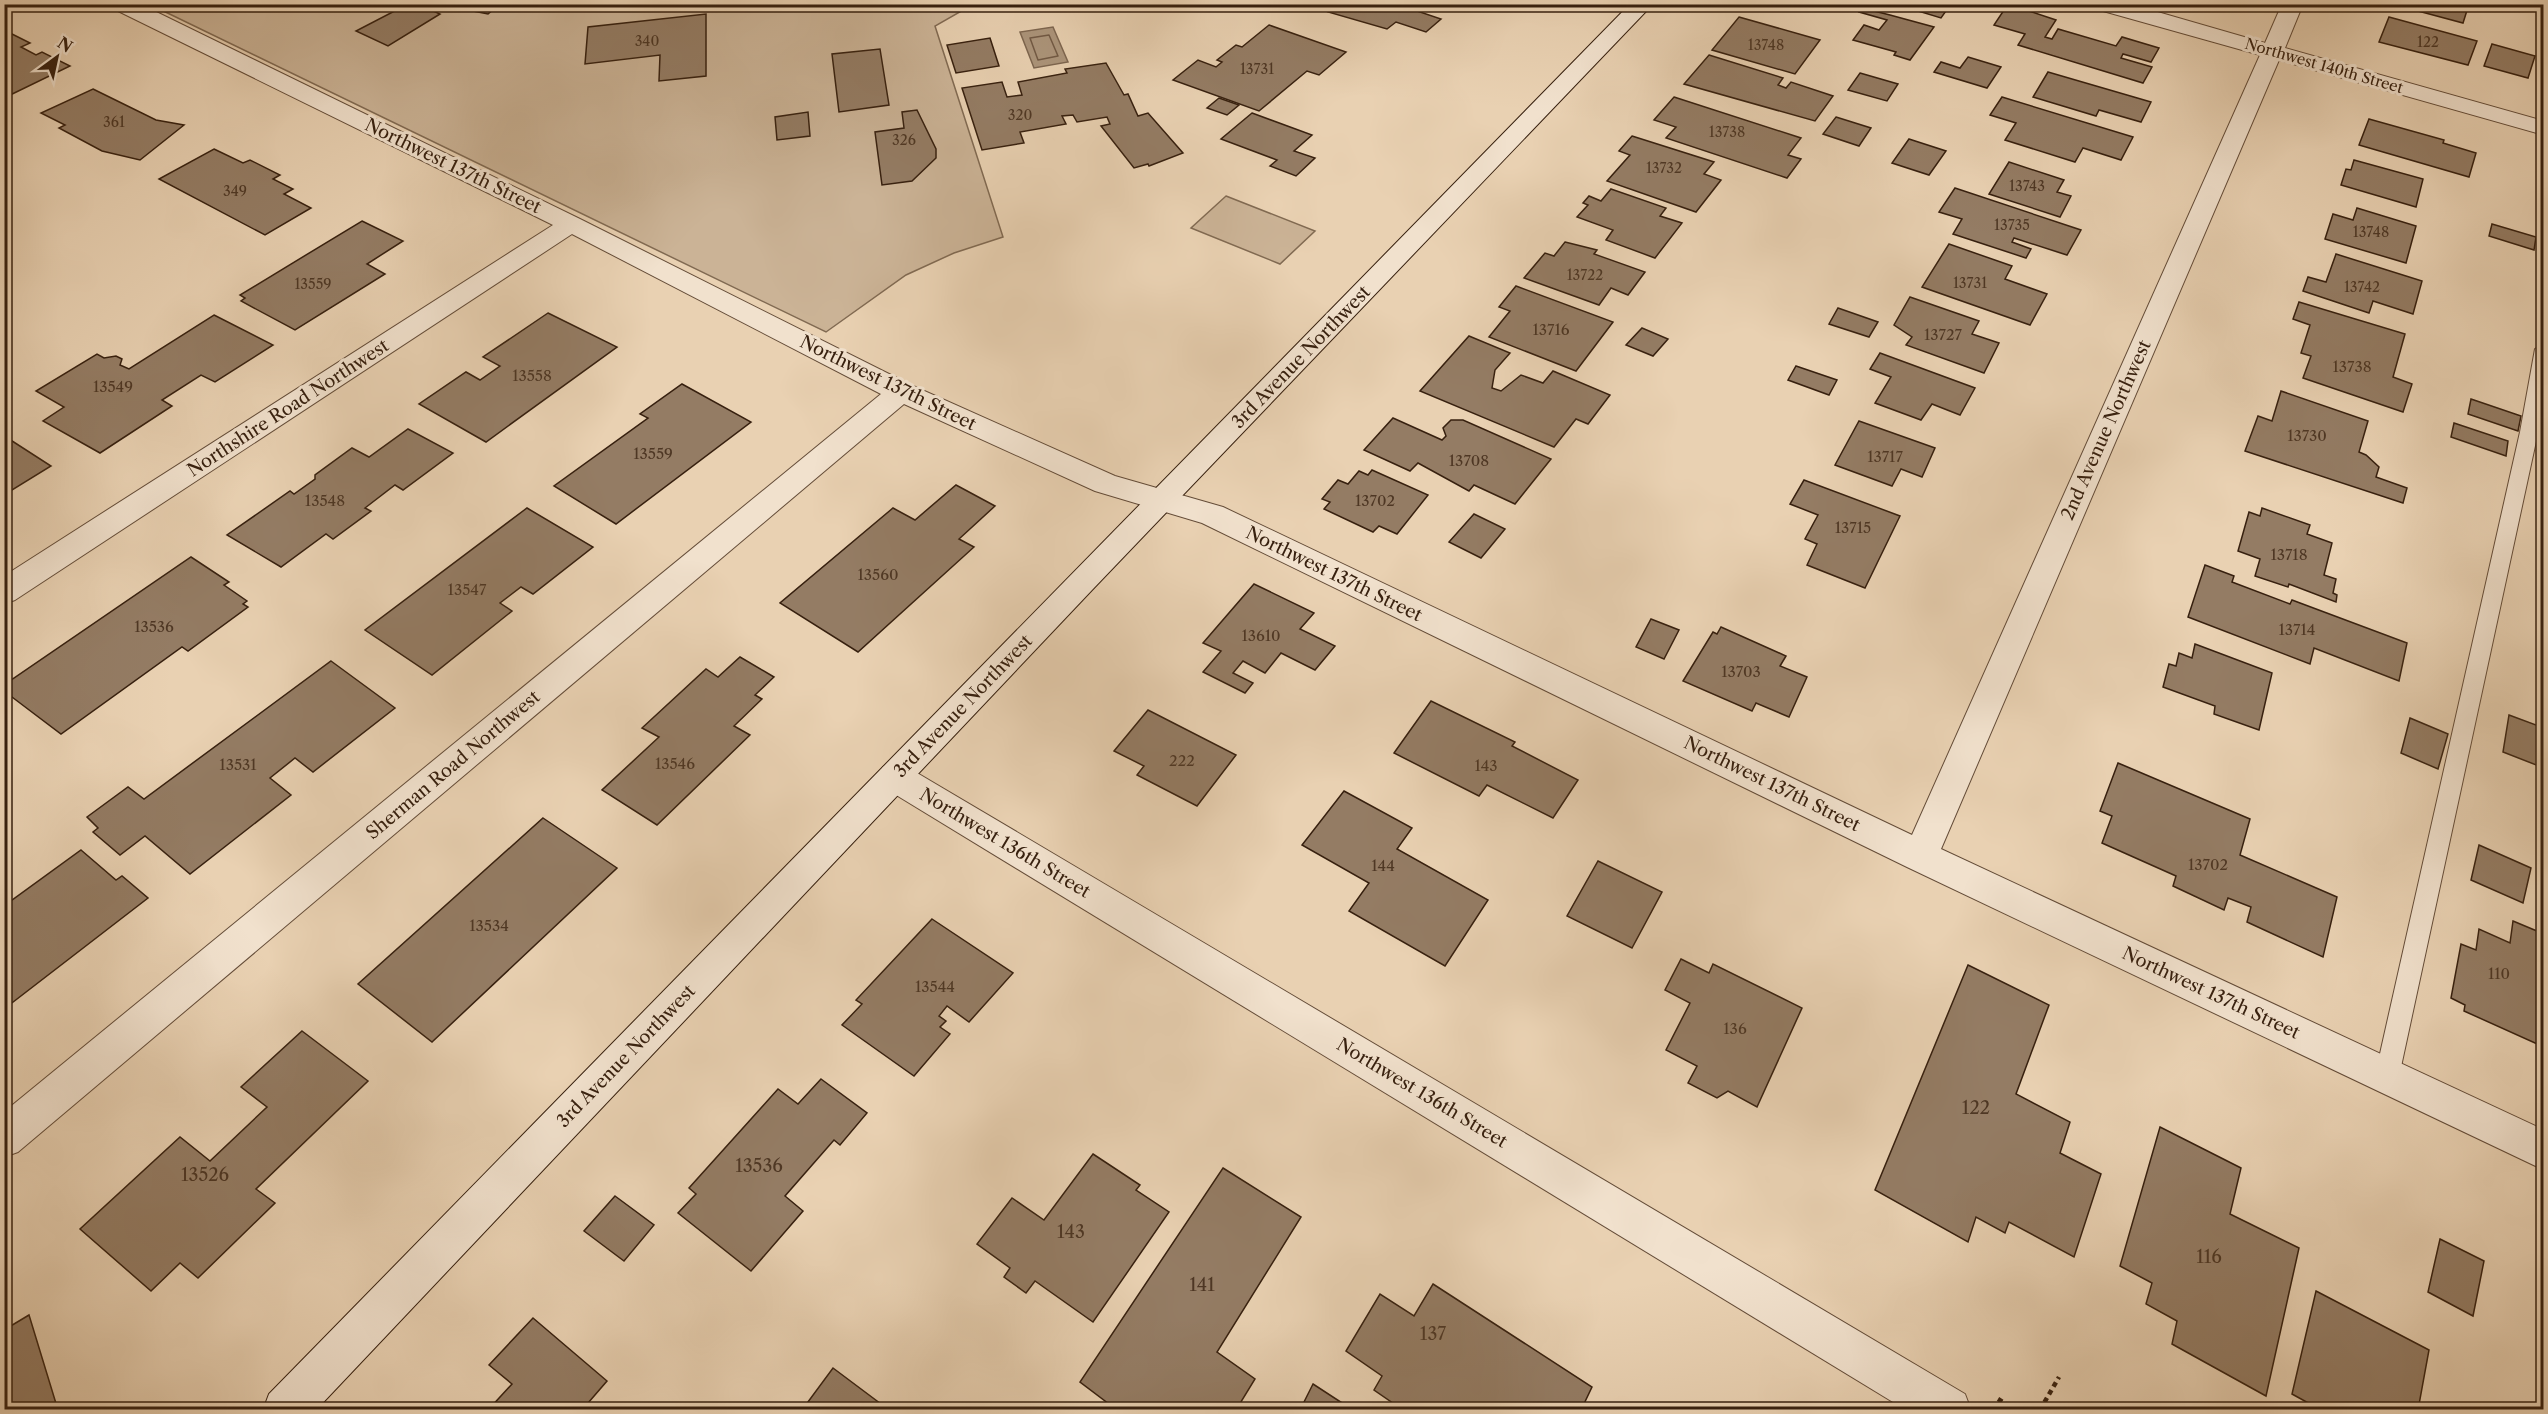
<svg xmlns="http://www.w3.org/2000/svg" width="2548" height="1414" viewBox="0 0 2548 1414" font-family="'Libre Caslon Text',serif">
<style>
.green{fill:#cbb396;stroke:#816a52;stroke-width:1.5}
.water{fill:#ac957b;stroke:#7d6650;stroke-width:1.5}
.lines{fill:none;stroke-linecap:round;stroke-linejoin:round}
.shore{stroke:#725a45;stroke-width:1.5}
.building{fill:#947c64;stroke:#37200f;stroke-width:1.5}
.lane-casing{stroke:#644c38;stroke-width:2}
.street-casing{stroke:#644c38;stroke-width:2}
.secondary-casing{stroke:#37200f;stroke-width:2}
.path{stroke:#37200f;stroke-width:4.5;stroke-dasharray:5 4;stroke-linecap:butt}
.lane{fill:#f1e1cd;fill-rule:evenodd}
.street{fill:#f1e1cd;fill-rule:evenodd}
.secondary{fill:#f1e1cd;fill-rule:evenodd}
.labels{text-anchor:middle;stroke-width:6;stroke-linejoin:round;paint-order:stroke}
.far-number-label{font-size:14px;fill:#4e3724}
.far-street-label{font-size:15px;fill:#37200f;stroke:#f1e1cd}
.number-label{font-size:15px;fill:#4e3724}
.street-label{font-size:18px;fill:#37200f;stroke:#f1e1cd}
.near-number-label{font-size:18px;fill:#4e3724}
</style>
<rect width="100%" height="100%" fill="#e9d1b2"/>
<filter id="stains"><feTurbulence type="fractalNoise" baseFrequency=".00333" numOctaves="4"/><feColorMatrix values="0 0 0 0 .2 0 0 0 0 .09 0 0 0 0 .02 0 0 0 .5 -.17"/></filter>
<radialGradient id="worn" r=".72"><stop offset=".6" stop-color="#630" stop-opacity="0"/><stop offset="1" stop-color="#630" stop-opacity=".3"/></radialGradient>
<!-- green -->
<g class="green">
<polygon points="151,5 972,5 935,26 1003,237 954,253 906,275 826,332"/>
<polygon points="1226,196 1315,231 1280,264 1191,228"/>
</g>
<!-- water -->
<polygon class="water" points="1053,27 1068,62 1034,68 1020,32"/>
<g class="lines">
<!-- shore -->
<polygon class="shore" points="1049,35 1058,56 1038,60 1030,38"/>
</g>
<!-- building -->
<g class="building">
<polygon points="311,4 358,4 352,11 308,8"/>
<polygon points="408,4 437,4 429,9 440,14 388,46 356,31"/>
<polygon points="469,4 500,4 488,14 463,9"/>
<polygon points="1336,4 1412,4 1408,8 1441,19 1426,32 1396,22 1387,29 1328,12"/>
<polygon points="1895,4 1951,4 1941,18"/>
<polygon points="2008,4 2056,20 2045,37 2052,39 2058,29 2116,46 2122,37 2159,48 2151,62 2123,54 2121,58 2152,67 2143,83 2018,45 2025,34 1994,25"/>
<polygon points="2404,4 2469,4 2463,23 2403,7"/>
<polygon points="1862,8 1890,15 1934,27 1910,60 1894,55 1896,52 1853,40 1864,25 1879,30 1887,20 1859,12"/>
<polygon points="706,14 706,76 659,81 660,55 585,64 588,27"/>
<polygon points="1739,17 1820,40 1795,74 1712,50"/>
<polygon points="2389,17 2477,41 2468,65 2379,42"/>
<polygon points="1269,25 1346,52 1319,75 1307,71 1259,111 1173,80 1198,60 1216,67 1222,62 1217,60 1236,45 1242,47"/>
<polygon points="4,30 30,43 21,47 36,55 42,52 70,66 4,98"/>
<polygon points="990,38 999,66 956,73 947,45"/>
<polygon points="2492,44 2535,56 2528,78 2484,66"/>
<polygon points="880,49 889,105 839,112 832,54"/>
<polygon points="1709,55 1783,78 1778,85 1786,88 1791,82 1833,96 1815,121 1684,84"/>
<polygon points="1968,57 2001,67 1987,88 1934,72 1941,62 1960,68"/>
<polygon points="1106,63 1124,95 1128,94 1138,116 1148,113 1183,153 1149,166 1148,164 1134,168 1101,126 1110,124 1107,117 1077,122 1073,115 1062,116 1066,124 1020,132 1024,143 982,150 962,88 1002,82 1007,97 1022,95 1018,82 1067,73 1065,69"/>
<polygon points="2048,72 2151,102 2141,122 2099,110 2096,116 2033,97"/>
<polygon points="1860,73 1898,84 1887,101 1848,90"/>
<polygon points="93,89 156,120 184,125 140,160 102,151 59,128 65,125 41,113"/>
<polygon points="1674,97 1801,138 1788,155 1801,159 1787,178 1666,138 1676,127 1654,120"/>
<polygon points="2002,97 2133,137 2121,160 2083,148 2075,162 2005,140 2016,123 1990,115"/>
<polygon points="1219,98 1239,105 1227,115 1207,108"/>
<polygon points="917,110 936,149 936,158 912,181 882,185 875,132 904,128 902,112"/>
<polygon points="808,112 810,136 777,140 775,117"/>
<polygon points="1252,113 1312,135 1294,151 1315,158 1296,176 1270,166 1277,160 1221,139"/>
<polygon points="1836,117 1871,128 1859,146 1823,134"/>
<polygon points="2369,119 2444,140 2443,143 2476,153 2469,177 2359,145"/>
<polygon points="1632,136 1714,162 1704,174 1721,180 1696,212 1607,181 1630,155 1619,151"/>
<polygon points="1909,139 1946,151 1929,175 1892,163"/>
<polygon points="214,149 243,163 250,160 280,175 273,179 293,189 284,194 311,208 265,235 159,179"/>
<polygon points="2354,160 2423,179 2416,207 2341,185 2346,169 2351,170"/>
<polygon points="2009,162 2064,180 2057,192 2071,196 2060,217 1989,194"/>
<polygon points="1955,188 2081,230 2067,255 2014,238 2012,242 2031,249 2026,258 1953,234 1962,219 1939,212"/>
<polygon points="1611,189 1666,208 1660,216 1682,223 1655,258 1606,240 1613,230 1577,217 1588,205 1583,203 1589,196 1601,201"/>
<polygon points="2357,208 2416,226 2406,263 2325,239 2333,214 2353,220"/>
<polygon points="362,221 403,241 367,264 385,274 295,330 241,301 245,298 240,295"/>
<polygon points="2492,224 2536,237 2534,250 2489,236"/>
<polygon points="1565,242 1597,250 1594,254 1645,272 1628,295 1611,288 1599,305 1524,278 1545,253 1554,256"/>
<polygon points="1949,244 2012,266 2005,279 2047,294 2030,325 1922,287"/>
<polygon points="2336,254 2422,281 2413,314 2373,301 2369,313 2303,291 2308,277 2326,282"/>
<polygon points="1516,286 1613,322 1576,371 1489,337 1510,311 1499,307"/>
<polygon points="1910,297 1979,321 1972,334 1999,343 1984,373 1906,345 1912,337 1894,325"/>
<polygon points="2299,302 2405,334 2393,377 2412,384 2403,412 2303,378 2311,356 2301,353 2310,325 2293,319"/>
<polygon points="1838,308 1878,322 1869,337 1829,324"/>
<polygon points="548,313 617,347 486,442 419,404 466,372 480,380 500,366 483,357"/>
<polygon points="214,315 273,345 215,382 201,375 162,400 172,406 100,453 43,421 64,407 36,391 97,354 104,358 116,356 122,359 120,365 129,369"/>
<polygon points="1642,328 1668,339 1653,356 1626,345"/>
<polygon points="1469,336 1510,353 1495,370 1492,388 1501,391 1521,375 1543,383 1553,371 1610,395 1588,424 1576,419 1554,447 1420,391"/>
<polygon points="1880,353 1975,388 1960,415 1932,404 1921,420 1875,403 1891,377 1870,369"/>
<polygon points="1796,366 1837,380 1829,395 1788,380"/>
<polygon points="682,384 751,422 616,524 554,486 648,418 640,414"/>
<polygon points="2281,391 2368,421 2359,452 2366,455 2379,467 2376,477 2407,488 2403,503 2245,451 2258,416 2272,421"/>
<polygon points="2471,399 2521,416 2518,431 2468,414"/>
<polygon points="1393,418 1442,440 1446,436 1443,428 1451,420 1463,420 1551,459 1515,504 1474,485 1469,491 1418,463 1410,471 1364,450"/>
<polygon points="1859,421 1935,448 1922,477 1901,469 1892,486 1835,465"/>
<polygon points="2454,423 2508,441 2506,456 2451,437"/>
<polygon points="408,429 453,453 403,490 395,485 365,508 371,511 333,539 326,534 281,567 227,535 290,491 294,494 315,479 315,475 352,448 369,457"/>
<polygon points="9,439 51,466 4,495 4,442"/>
<polygon points="1372,470 1428,495 1397,534 1379,526 1373,532 1324,509 1330,502 1322,499 1338,480 1348,484 1359,471 1368,475"/>
<polygon points="1804,480 1900,516 1865,588 1807,565 1817,544 1805,539 1818,515 1790,504"/>
<polygon points="956,485 995,506 959,539 974,547 858,652 780,603 893,508 915,520"/>
<polygon points="527,508 593,547 533,594 521,587 500,603 512,611 432,675 365,630"/>
<polygon points="2262,508 2310,525 2307,534 2332,543 2324,575 2336,579 2333,593 2337,595 2336,602 2289,584 2288,587 2255,576 2260,559 2238,551 2249,512 2260,516"/>
<polygon points="1474,514 1505,529 1481,558 1449,542"/>
<polygon points="191,557 229,582 224,585 247,601 243,604 248,607 188,651 182,647 61,734 4,691 4,685"/>
<polygon points="2205,565 2234,576 2232,582 2290,604 2292,600 2407,643 2399,681 2314,648 2310,664 2188,617"/>
<polygon points="1254,584 1314,613 1300,629 1335,646 1315,670 1281,653 1265,673 1243,661 1233,673 1253,683 1245,693 1203,672 1221,651 1203,643"/>
<polygon points="1651,619 1679,630 1664,659 1636,647"/>
<polygon points="1721,627 1786,656 1780,666 1807,677 1789,717 1756,703 1752,711 1683,681 1713,632 1717,634"/>
<polygon points="2195,644 2272,673 2259,730 2214,714 2215,706 2163,687 2169,664 2176,666 2179,653 2192,658"/>
<polygon points="740,657 774,677 755,695 762,699 734,726 750,735 657,825 602,790 659,737 642,728 706,669 718,677"/>
<polygon points="331,661 395,708 313,772 295,758 270,778 291,795 190,874 145,836 120,855 93,832 98,828 87,817 128,787 144,799"/>
<polygon points="1431,701 1515,742 1512,746 1578,780 1553,818 1487,785 1479,796 1394,753"/>
<polygon points="1148,710 1236,755 1197,806 1137,775 1144,766 1114,751"/>
<polygon points="2509,715 2544,728 2544,768 2503,752"/>
<polygon points="2410,718 2448,734 2438,769 2401,753"/>
<polygon points="2118,763 2250,819 2240,855 2337,897 2323,957 2247,922 2251,907 2228,898 2224,910 2173,886 2176,876 2102,843 2112,816 2100,811"/>
<polygon points="1344,791 1412,828 1397,849 1488,900 1445,966 1349,911 1369,883 1302,845"/>
<polygon points="543,818 617,868 432,1042 358,984"/>
<polygon points="2479,845 2531,868 2523,903 2471,880"/>
<polygon points="81,850 116,880 122,876 148,898 4,1009 4,906"/>
<polygon points="1598,861 1662,892 1632,948 1567,916"/>
<polygon points="932,919 1013,973 969,1022 947,1006 939,1016 946,1021 940,1027 950,1034 914,1076 842,1025 862,1004 856,1000"/>
<polygon points="2513,921 2544,934 2544,1047 2464,1011 2465,1005 2451,998 2461,944 2476,950 2479,929 2510,943"/>
<polygon points="1681,959 1709,973 1713,964 1802,1008 1757,1107 1728,1091 1717,1098 1688,1083 1697,1066 1666,1050 1690,1003 1665,990"/>
<polygon points="1968,965 2049,1005 2016,1094 2070,1122 2060,1153 2101,1174 2074,1257 2009,1222 2005,1233 1976,1217 1968,1242 1875,1190"/>
<polygon points="302,1031 368,1081 256,1189 275,1203 198,1278 180,1263 151,1291 80,1229 180,1137 210,1161 267,1107 241,1087"/>
<polygon points="821,1079 867,1113 840,1145 834,1140 785,1196 803,1211 751,1271 678,1213 696,1194 689,1188 778,1089 798,1104"/>
<polygon points="2160,1127 2241,1168 2230,1214 2299,1248 2266,1396 2172,1344 2177,1321 2146,1304 2152,1283 2120,1266"/>
<polygon points="1093,1154 1140,1185 1136,1190 1169,1212 1093,1322 1035,1281 1026,1293 1004,1277 1010,1268 977,1244 1012,1198 1044,1220"/>
<polygon points="1223,1168 1301,1217 1217,1352 1255,1379 1236,1410 1117,1410 1080,1382"/>
<polygon points="615,1196 654,1225 624,1261 584,1231"/>
<polygon points="2440,1239 2484,1261 2473,1316 2428,1292"/>
<polygon points="1433,1284 1592,1387 1581,1410 1403,1410 1374,1390 1382,1376 1346,1351 1380,1294 1414,1316"/>
<polygon points="2316,1291 2429,1350 2418,1410 2321,1410 2292,1394"/>
<polygon points="29,1315 58,1410 4,1410 4,1330"/>
<polygon points="533,1318 607,1381 582,1410 488,1410 512,1384 489,1365"/>
<polygon points="833,1368 889,1410 802,1410"/>
<polygon points="1313,1384 1353,1410 1300,1410"/>
</g>
<g class="lines">
<defs>
<polygon id="lane" points="2544,343 2544,401 2538,432 2399,1076 2396,1084 2387,1088 2378,1084 2375,1076 2520,432 2535,349"/>
<g id="street">
<polygon points="112,4 140,4 580,219 911,385 1115,476 1223,507 1912,835 2260,55 2096,9 2094,4 2130,4 2265,43 2282,4 2303,4 2285,48 2544,121 2544,135 2279,60 1941,849 2544,1130 2544,1170 1907,867 1202,523 1095,491 904,404 18,1152 4,1157 4,1112 881,394 572,234 15,600 4,604 4,576 553,225 114,9"/>
<polygon points="895,763 907,767 1965,1394 1971,1410 1906,1410 883,787 878,777 883,767"/>
</g>
<polygon id="secondary" points="1630,4 1653,4 1092,590 316,1410 263,1410 269,1394"/>
</defs>
<!-- lane casing -->
<use href="#lane" class="lane-casing"/>
<!-- street casing -->
<use href="#street" class="street-casing"/>
<!-- secondary casing -->
<use href="#secondary" class="secondary-casing"/>
<!-- path -->
<g class="path">
<polyline points="1998,1399 2016,1410"/>
<polyline points="2040,1410 2059,1377"/>
</g>
<!-- lane -->
<use href="#lane" class="lane"/>
<!-- street -->
<use href="#street" class="street"/>
<!-- secondary -->
<use href="#secondary" class="secondary"/>
</g>
<g class="labels">
<!-- far-number labels -->
<g class="far-number-label">
<text x="647" y="46">340</text>
<text x="2428" y="47">122</text>
<text x="1766" y="50">13748</text>
<text x="1257" y="74">13731</text>
<text x="1020" y="120">320</text>
<text x="114" y="127">361</text>
<text x="1727" y="137">13738</text>
<text x="904" y="145">326</text>
<text x="1664" y="173">13732</text>
<text x="2027" y="191">13743</text>
<text x="235" y="196">349</text>
<text x="2012" y="230">13735</text>
<text x="2371" y="237">13748</text>
<text x="1585" y="280">13722</text>
<text x="1970" y="288">13731</text>
<text x="313" y="289">13559</text>
<text x="2362" y="292">13742</text>
</g>
<!-- far-street labels -->
<g class="far-street-label">
<text transform="translate(2324 66) rotate(16)" y="5">Northwest 140th Street</text>
</g>
<!-- number labels -->
<g class="number-label">
<text x="1551" y="335">13716</text>
<text x="1943" y="340">13727</text>
<text x="2352" y="372">13738</text>
<text x="532" y="381">13558</text>
<text x="113" y="392">13549</text>
<text x="2307" y="441">13730</text>
<text x="653" y="459">13559</text>
<text x="1885" y="462">13717</text>
<text x="1469" y="466">13708</text>
<text x="325" y="506">13548</text>
<text x="1375" y="506">13702</text>
<text x="1853" y="533">13715</text>
<text x="2289" y="560">13718</text>
<text x="878" y="580">13560</text>
<text x="467" y="595">13547</text>
<text x="154" y="632">13536</text>
<text x="2297" y="635">13714</text>
<text x="1261" y="641">13610</text>
<text x="1741" y="677">13703</text>
<text x="1182" y="766">222</text>
<text x="675" y="769">13546</text>
<text x="238" y="770">13531</text>
<text x="1486" y="771">143</text>
<text x="2208" y="870">13702</text>
<text x="1383" y="871">144</text>
<text x="489" y="931">13534</text>
<text x="2499" y="979">110</text>
<text x="935" y="992">13544</text>
<text x="1735" y="1034">136</text>
</g>
<!-- street labels -->
<g class="street-label">
<text transform="translate(453 166) rotate(26)" y="6">Northwest 137th Street</text>
<text transform="translate(1301 357) rotate(-46)" y="6">3rd Avenue Northwest</text>
<text transform="translate(888 383) rotate(26)" y="6">Northwest 137th Street</text>
<text transform="translate(288 408) rotate(-33)" y="6">Northshire Road Northwest</text>
<text transform="translate(2106 430) rotate(-66)" y="6">2nd Avenue Northwest</text>
<text transform="translate(1334 574) rotate(26)" y="6">Northwest 137th Street</text>
<text transform="translate(963 706) rotate(-46)" y="6">3rd Avenue Northwest</text>
<text transform="translate(453 765) rotate(-40)" y="6">Sherman Road Northwest</text>
<text transform="translate(1772 784) rotate(26)" y="6">Northwest 137th Street</text>
<text transform="translate(1005 843) rotate(31)" y="6">Northwest 136th Street</text>
<text transform="translate(2211 993) rotate(25)" y="6">Northwest 137th Street</text>
<text transform="translate(626 1056) rotate(-46)" y="6">3rd Avenue Northwest</text>
<text transform="translate(1422 1093) rotate(31)" y="6">Northwest 136th Street</text>
</g>
<!-- near-number labels -->
<g class="near-number-label">
<text x="1976" y="1114">122</text>
<text x="759" y="1172">13536</text>
<text x="205" y="1181">13526</text>
<text x="1071" y="1238">143</text>
<text x="2209" y="1263">116</text>
<text x="1202" y="1291">141</text>
<text x="1433" y="1340">137</text>
</g>
</g>
<!-- margin -->
<rect width="2548" height="1414" fill="none" stroke="#e9d1b2" stroke-width="24"/>
<rect x="6" y="6" width="2536" height="1402" fill="none" stroke="#37200f" stroke-width="3"/>
<rect x="12" y="12" width="2524" height="1390" fill="none" stroke="#37200f" stroke-width="1.5"/>
<!-- north arrow -->
<g transform="translate(57 57) rotate(33)" stroke="#f1e1cd" stroke-width="4.5" paint-order="stroke">
<path d="M0-4.5L10 22L0 15L-10 22Z" fill="#37200f"/>
<text y="-9" font-size="16" font-weight="bold" text-anchor="middle" fill="#37200f">N</text>
</g>
<rect width="100%" height="100%" filter="url(#stains)"/>
<rect width="100%" height="100%" fill="url(#worn)"/>
</svg>
